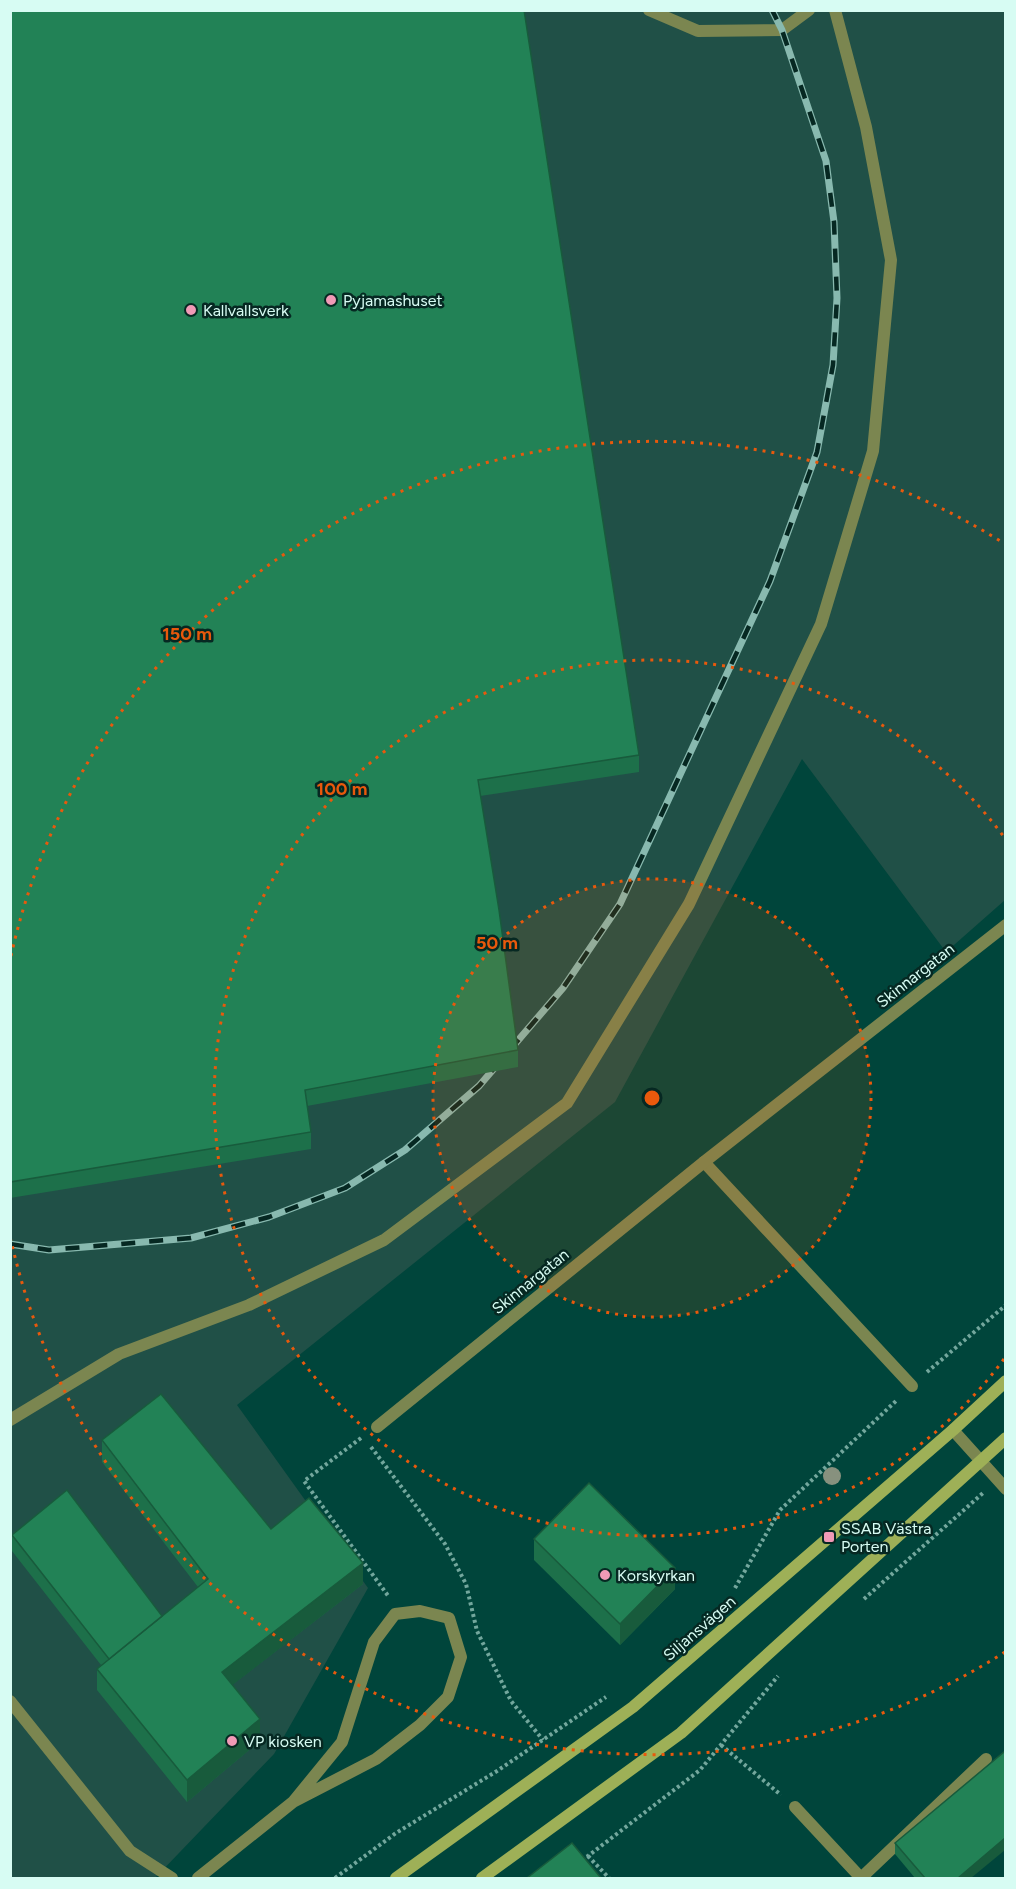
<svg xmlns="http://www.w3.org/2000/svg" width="1016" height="1889" viewBox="0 0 1016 1889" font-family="Figtree,sans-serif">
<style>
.built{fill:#205047}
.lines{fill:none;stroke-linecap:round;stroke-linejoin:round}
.path{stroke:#73a79d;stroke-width:4;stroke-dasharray:3 3;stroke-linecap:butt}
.lane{stroke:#7b8650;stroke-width:12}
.street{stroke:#7b8650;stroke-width:12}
.secondary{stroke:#9eb057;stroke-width:12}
.rail-casing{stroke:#88b9af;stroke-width:7}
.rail{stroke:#062822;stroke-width:4.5;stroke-dasharray:14;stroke-linecap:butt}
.tree{fill:#87917e}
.wall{fill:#1d704a}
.shaded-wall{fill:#185b3c}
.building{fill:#228256;stroke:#185b3c;stroke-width:1.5}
.ring{fill:none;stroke:#e8590c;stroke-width:3;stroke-dasharray:3 6}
.poi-dot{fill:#f09ab6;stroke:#062822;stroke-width:2}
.labels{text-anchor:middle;stroke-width:5;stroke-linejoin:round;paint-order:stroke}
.poi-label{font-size:16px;fill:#d7fcf3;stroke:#062822;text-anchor:start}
.street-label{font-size:16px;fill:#d7fcf3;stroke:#062822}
.centre{fill:#e8590c;stroke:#062822;stroke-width:3}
.ring-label{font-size:18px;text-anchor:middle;font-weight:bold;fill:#e8590c;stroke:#062822;stroke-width:5;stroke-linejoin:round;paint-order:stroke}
</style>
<rect width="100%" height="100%" fill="#00453b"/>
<!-- built -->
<polygon class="built" points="11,11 1005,11 1005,900 946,952 802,759 615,1102 237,1405 368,1588 274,1754 155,1878 11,1878"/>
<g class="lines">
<!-- path -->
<g class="path">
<polyline points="927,1372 1006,1305"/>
<polyline points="361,1438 304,1481 389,1597"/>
<polyline points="371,1447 445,1544 466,1584 477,1631 511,1701 543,1740"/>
<polyline points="735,1588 780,1510 897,1400"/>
<polyline points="864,1599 984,1492"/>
<polyline points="721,1745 781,1795"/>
<polyline points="588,1856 609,1878"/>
<polyline points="581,1859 588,1856 700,1770 778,1676"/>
<polyline points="335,1878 396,1833 497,1771 606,1697"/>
</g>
<!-- lane -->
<g class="lane">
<polyline points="649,10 698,31 782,30 809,10"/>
<polyline points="704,1162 912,1386"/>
<polyline points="10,1420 119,1354 249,1305 384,1240 567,1103 689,904 821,624 873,451 891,260 866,127 835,10"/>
<polyline points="10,1701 130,1851 172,1878"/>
<polyline points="198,1878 293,1802 342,1742 374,1642 395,1614 420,1611 449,1618 461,1657 448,1697 420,1725 376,1759 293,1802"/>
<polyline points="861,1878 986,1759"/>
</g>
<!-- street -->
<g class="street">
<polyline points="377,1427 704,1162 1006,925"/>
<polyline points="953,1430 1006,1489"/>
<polyline points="795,1807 861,1878"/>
</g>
<!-- secondary -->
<g class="secondary">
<polyline points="396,1878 633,1707 953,1430 1006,1381"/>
<polyline points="482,1878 681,1733 1006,1438"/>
</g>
<defs>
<polyline id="rail" points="10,1244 49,1250 191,1238 269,1217 345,1188 405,1150 479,1086 563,988 620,904 770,581 817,452 833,365 837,298 834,222 826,161 782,30 772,10"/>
</defs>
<!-- rail casing -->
<use href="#rail" class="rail-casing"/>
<!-- rail -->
<use href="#rail" class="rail"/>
</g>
<!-- trees -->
<circle class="tree" cx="832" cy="1476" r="9"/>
<!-- wall -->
<g class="wall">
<polygon points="10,10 639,755 639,772 480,796 518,1050 518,1067 307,1106 311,1132 311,1149 10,1198"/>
<polygon points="102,1440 271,1529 363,1584 232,1685 260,1741 187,1802 97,1690 97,1669 101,1665 12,1551 12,1535 162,1616 198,1587 102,1462"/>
<polygon points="534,1539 675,1589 620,1645 534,1560"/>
<polygon points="895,1843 971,1878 915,1878 895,1854"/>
</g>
<!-- shaded-wall -->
<g class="shaded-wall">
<polygon points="363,1563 363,1584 222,1693 222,1672"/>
<polygon points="675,1568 675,1589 620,1645 620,1624"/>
<polygon points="260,1719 260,1741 187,1802 187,1780"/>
<polygon points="1005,1838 1005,1850 971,1878 958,1878"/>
</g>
<!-- building -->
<g class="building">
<polygon points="10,10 524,10 639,755 478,780 499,910 518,1050 305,1090 311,1132 10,1182"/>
<polygon points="161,1394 271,1529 309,1498 363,1563 222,1672 260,1719 187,1780 97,1669 208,1579 102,1440"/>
<polygon points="589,1483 675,1568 620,1624 534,1539"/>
<polygon points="67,1490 162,1616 109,1659 12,1535"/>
<polygon points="1004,1752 1005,1754 1005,1838 958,1878 925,1878 895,1843"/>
<polygon points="572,1843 601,1878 527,1878"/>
</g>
<!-- distance rings -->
<circle cx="652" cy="1098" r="219" fill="#e8590c" fill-opacity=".12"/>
<g class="ring">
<circle cx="652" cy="1098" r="219"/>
<path d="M1004 1359A438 438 0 1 1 1004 837"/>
<path d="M1005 1652A657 657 0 0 1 11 1240M11 956A657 657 0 0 1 1005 544"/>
</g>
<!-- markers -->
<g class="poi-dot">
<circle cx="331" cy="300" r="6"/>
<circle cx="191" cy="310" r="6"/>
<rect x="823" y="1531" width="12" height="12" rx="3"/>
<circle cx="605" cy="1575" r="6"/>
<circle cx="232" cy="1741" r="6"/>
</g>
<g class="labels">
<!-- poi labels -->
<g class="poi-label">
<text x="343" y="306">Pyjamashuset</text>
<text x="203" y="316">Kallvallsverk</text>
<text x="841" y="1534">SSAB Västra<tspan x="841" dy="18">Porten</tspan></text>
<text x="617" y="1581">Korskyrkan</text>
<text x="244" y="1747">VP kiosken</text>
</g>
<!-- street labels -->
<g class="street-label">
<text transform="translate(915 975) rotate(-38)" y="6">Skinnargatan</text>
<text transform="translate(530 1281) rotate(-39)" y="6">Skinnargatan</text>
<text transform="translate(699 1628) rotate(-41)" y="6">Siljansvägen</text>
</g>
</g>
<circle cx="652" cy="1098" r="9" class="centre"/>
<g class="ring-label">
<text x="187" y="640">150 m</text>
<text x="342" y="795">100 m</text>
<text x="497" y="949">50 m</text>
</g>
<!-- border -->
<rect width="1016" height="1889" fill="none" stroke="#d7fcf3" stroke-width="24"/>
</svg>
